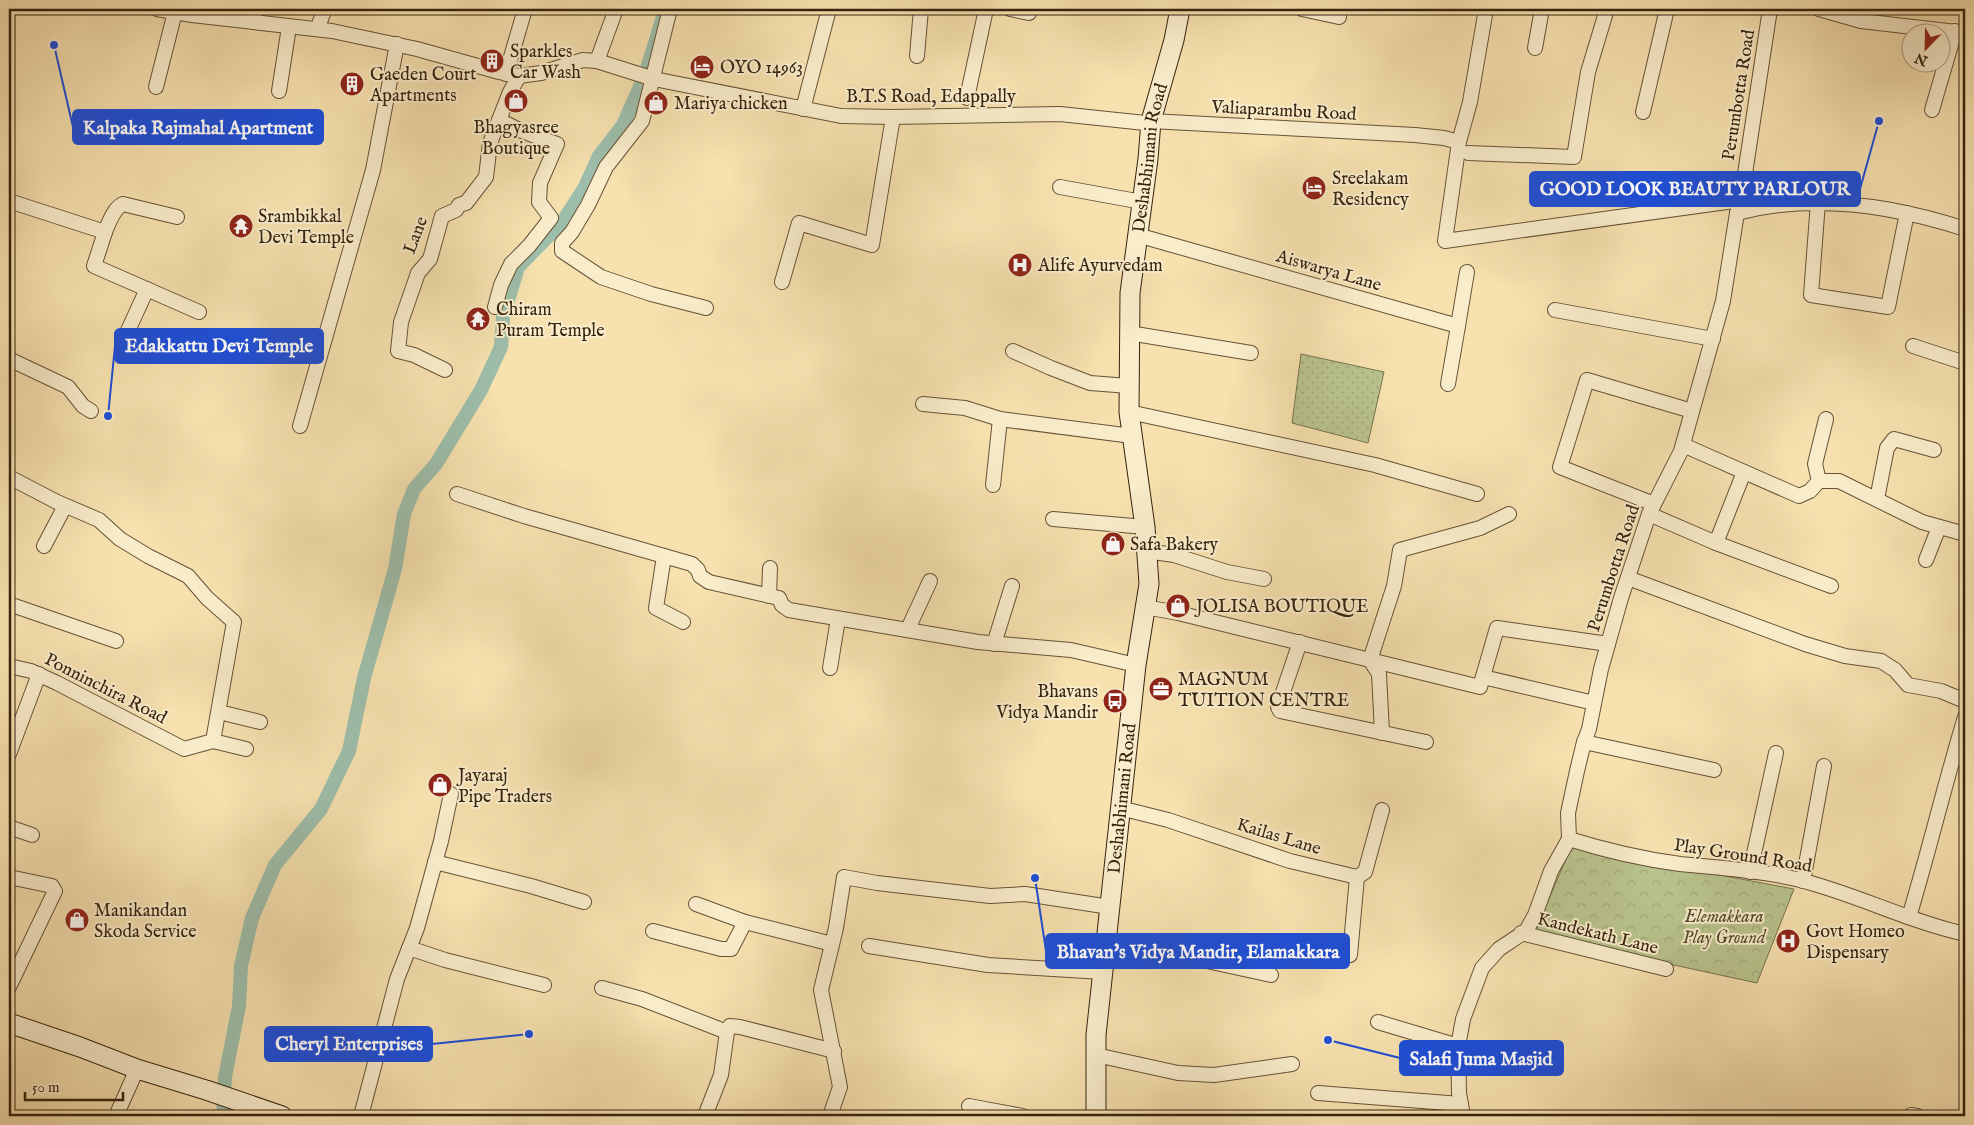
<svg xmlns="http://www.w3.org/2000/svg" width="1974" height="1125" viewBox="0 0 1974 1125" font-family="'IM FELL English',serif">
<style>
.grass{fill:url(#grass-dots);stroke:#78734e}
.park{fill:url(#park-crowns);stroke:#78734e}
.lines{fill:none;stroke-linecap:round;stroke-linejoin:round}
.canal{stroke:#9dbeab;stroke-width:14}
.street-casing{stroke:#665236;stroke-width:16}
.secondary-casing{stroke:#36230e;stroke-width:21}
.street{stroke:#f9eccb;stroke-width:14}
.secondary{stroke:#f9eccb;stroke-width:19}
.labels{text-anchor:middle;stroke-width:4;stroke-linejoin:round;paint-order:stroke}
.poi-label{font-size:18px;fill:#36230e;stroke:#f9eccb;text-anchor:start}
.street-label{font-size:18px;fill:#36230e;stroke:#f9eccb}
.park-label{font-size:18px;font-style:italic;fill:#574b2e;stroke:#f9eccb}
.leader{fill:none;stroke:#1d4ed8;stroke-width:2}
.callout-dot{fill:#1d4ed8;stroke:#f9eccb;stroke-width:2}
.callout{fill:#1d4ed8;stroke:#1d4ed8;stroke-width:2}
.callout-label{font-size:19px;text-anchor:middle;font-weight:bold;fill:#fff}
</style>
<defs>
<pattern id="grass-dots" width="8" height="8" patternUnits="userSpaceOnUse" patternTransform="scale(1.25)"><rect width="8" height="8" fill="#b9c38d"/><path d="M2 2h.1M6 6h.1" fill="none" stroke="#a0a778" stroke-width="1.8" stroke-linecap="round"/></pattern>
<pattern id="park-crowns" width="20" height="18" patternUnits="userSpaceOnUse" patternTransform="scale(1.25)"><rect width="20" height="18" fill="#b9c38d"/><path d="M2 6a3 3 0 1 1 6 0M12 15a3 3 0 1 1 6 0" fill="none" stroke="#a0a778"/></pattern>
</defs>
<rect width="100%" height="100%" fill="#f6e1af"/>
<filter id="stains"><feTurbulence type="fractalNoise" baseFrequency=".004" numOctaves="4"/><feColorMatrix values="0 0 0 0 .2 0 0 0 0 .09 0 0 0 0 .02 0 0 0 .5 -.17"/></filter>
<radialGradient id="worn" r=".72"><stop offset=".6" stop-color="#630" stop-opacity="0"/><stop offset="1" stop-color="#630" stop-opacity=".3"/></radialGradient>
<!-- grass -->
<polygon class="grass" points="1301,354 1384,372 1368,443 1292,423"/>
<!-- park -->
<polygon class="park" points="1571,847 1794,889 1757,983 1660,962 1535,932"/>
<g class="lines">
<!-- canal -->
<polyline class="canal" points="223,1116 225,1077 239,1006 241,966 252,918 275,865 321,809 349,751 364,678 395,569 404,514 414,489 436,464 481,390 501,347 503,317 518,267 563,221 585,187 599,156 623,125 645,75 663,17"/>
<defs>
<g id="street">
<polyline points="157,9 192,15 332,31 417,49 499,72 519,76 541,73 583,60 597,61 654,79 841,116 893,117 1060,114 1145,123 1151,121 1415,135 1444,138 1459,142 1470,102 1486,9"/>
<polyline points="670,9 642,121 606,167 588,205 572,232 562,243 562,251 601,277 651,294 706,308"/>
<polyline points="1010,9 1029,13"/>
<polyline points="1302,9 1339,17"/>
<polyline points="1819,9 1861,21 1965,33"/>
<polyline points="253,22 256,9"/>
<polyline points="317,29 325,9"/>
<polyline points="1535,48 1542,9"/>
<polyline points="917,56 921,9"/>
<polyline points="597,61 616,9"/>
<polyline points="506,74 525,9"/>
<polyline points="156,87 175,12"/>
<polyline points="279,91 289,27"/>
<polyline points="967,98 986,9"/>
<polyline points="803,109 829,9"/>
<polyline points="1932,110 1955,31"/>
<polyline points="1643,112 1667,9"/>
<polyline points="1459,142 1445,241 1741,200"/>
<polyline points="1468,153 1574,157 1588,72 1607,9"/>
<polyline points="1060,187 1142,202"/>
<path d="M 9,201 L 105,232 C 109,222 114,208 123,204 L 177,217"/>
<polyline points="1818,202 1811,295 1888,307 1907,213"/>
<path d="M 1737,213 C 1813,193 1891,205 1965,229"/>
<polyline points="105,232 94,266 199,312"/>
<polyline points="1137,235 1458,326 1467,272"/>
<polyline points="782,282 799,223 872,245 893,117"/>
<polyline points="495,307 501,285 511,264 529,246 551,218 539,202 540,183 557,144 519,130 499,120"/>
<polyline points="1555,310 1713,339"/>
<polyline points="1129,333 1251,353"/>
<polyline points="126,335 147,289"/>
<polyline points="1913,346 1965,363"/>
<polyline points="1013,351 1051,368 1090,383 1129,386"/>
<polyline points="11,360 68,387 83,406 91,411"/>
<polyline points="445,370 414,355 398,351 401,322 418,273 430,259 442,216 456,210 459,205 466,203 486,177 490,143 510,92 519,76"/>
<polyline points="1448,384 1458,326"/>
<polyline points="923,404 965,408 1000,419 1132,436"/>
<polyline points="1129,412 1375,465 1477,494"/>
<polyline points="300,426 373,170 397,44"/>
<polyline points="1683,445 1799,496 1810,491 1819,481 1839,481 1922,522 1965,534"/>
<polyline points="9,477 57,502 99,520 120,539 148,556 188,576 207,598 234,622 213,741 184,749 57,683 31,671 9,666"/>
<polyline points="1819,481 1815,464 1826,419"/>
<polyline points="993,485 1000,419"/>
<polyline points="457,494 524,516 692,564 698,570 700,576 709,582 779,598 782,605 789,610 978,642 1071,650 1136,665"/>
<polyline points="1877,499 1887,448 1894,439 1934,450"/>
<polyline points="1654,504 1560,467 1587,380 1692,411"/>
<polyline points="1649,514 1716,543 1831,586"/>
<polyline points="1053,519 1145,527"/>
<polyline points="1716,543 1744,472"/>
<polyline points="44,546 65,506"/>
<polyline points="1146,551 1174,555 1227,572 1264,579"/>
<polyline points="664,556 656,608 683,622"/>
<polyline points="1926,560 1939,527"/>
<polyline points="1628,578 1805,644 1845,656 1881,661 1895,670 1908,685 1941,691 1965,701"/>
<polyline points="769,596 770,568"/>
<polyline points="9,604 116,641"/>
<polyline points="1145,607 1178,613 1370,660 1394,586 1400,550 1480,528 1509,514"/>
<polyline points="908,629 930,581"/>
<polyline points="1300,642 1278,707 1280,711 1426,742"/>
<polyline points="994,644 1012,586"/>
<polyline points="1370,660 1480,687 1497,628 1608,644"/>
<polyline points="1370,660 1379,674 1382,733"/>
<polyline points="830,668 838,619"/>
<polyline points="1483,677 1594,703"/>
<polyline points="219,712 260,722"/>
<polyline points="213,741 246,749"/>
<polyline points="1584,742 1714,770"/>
<polyline points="9,754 39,674"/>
<polyline points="1120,808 1168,820 1290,861 1357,877 1365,872 1382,810"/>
<polyline points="9,827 32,835"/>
<path d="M 1569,839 C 1604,850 1642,859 1680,864 C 1718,868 1758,870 1796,879 C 1854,893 1907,921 1965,934"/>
<polyline points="435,862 531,886 584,902"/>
<polyline points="1750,872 1776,753"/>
<polyline points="9,877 52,886 55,891 9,987"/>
<polyline points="1803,881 1824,766"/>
<polyline points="696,904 745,922 832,944"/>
<path d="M 1909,917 C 1929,851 1945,783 1965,717"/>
<polyline points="653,931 721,949 731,949 745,922"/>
<polyline points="1521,933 1666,969"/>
<polyline points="1106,939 1271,975"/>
<polyline points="869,946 988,965 1102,972"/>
<polyline points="409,948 445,960 544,985"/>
<polyline points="1350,955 1357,877"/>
<polyline points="602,988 642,999 727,1032"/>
<polyline points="1378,1022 1458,1046"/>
<polyline points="1096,1055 1178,1073 1214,1075 1292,1064"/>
<polyline points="1318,1093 1461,1104"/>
<polyline points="969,1106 1023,1116"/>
<polyline points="1911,1115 1917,1116"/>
<polyline points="116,1116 137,1069"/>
<polyline points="361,1116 397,979 417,928 441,841 451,794"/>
<polyline points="705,1116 721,1075 727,1032 730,1026 740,1027 834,1051"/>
<polyline points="830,1116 840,1087 821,990 836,928 844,877 877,883 990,896 1025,894 1110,907"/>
<polyline points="1463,1116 1459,1093 1458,1046 1463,1019 1482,968 1499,949 1526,931 1535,915 1551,871 1569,839 1568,813 1577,771 1584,742 1589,729 1601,669 1621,598 1649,514 1681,451 1723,301 1737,213 1741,200 1770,9"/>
</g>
<g id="secondary">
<polyline points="9,1023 80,1047 137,1069 206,1090 282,1116"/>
<path id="s1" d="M 1096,1116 L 1096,1035 L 1136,665 L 1149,584 L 1145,527 L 1129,412 L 1130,293 L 1148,159 L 1151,121 L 1174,40 L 1180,9"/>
</g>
</defs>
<!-- street casing -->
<use href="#street" class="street-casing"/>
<!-- secondary casing -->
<use href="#secondary" class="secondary-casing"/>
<!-- street -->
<use href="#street" class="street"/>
<!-- secondary -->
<use href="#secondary" class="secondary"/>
</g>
<!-- icons -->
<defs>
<symbol id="building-disc" viewBox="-11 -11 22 22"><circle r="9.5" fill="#8f2418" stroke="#f9eccb"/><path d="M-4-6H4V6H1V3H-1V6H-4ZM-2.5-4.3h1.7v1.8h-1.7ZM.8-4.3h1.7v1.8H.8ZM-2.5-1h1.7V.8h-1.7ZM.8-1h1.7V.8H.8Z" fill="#fff"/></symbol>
<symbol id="hotel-disc" viewBox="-11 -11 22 22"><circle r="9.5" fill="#8f2418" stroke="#f9eccb"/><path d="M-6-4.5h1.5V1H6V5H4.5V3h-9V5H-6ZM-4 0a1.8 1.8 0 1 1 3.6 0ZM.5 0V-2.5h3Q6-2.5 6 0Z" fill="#fff"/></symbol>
<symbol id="shop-disc" viewBox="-11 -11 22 22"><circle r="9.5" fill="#8f2418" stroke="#f9eccb"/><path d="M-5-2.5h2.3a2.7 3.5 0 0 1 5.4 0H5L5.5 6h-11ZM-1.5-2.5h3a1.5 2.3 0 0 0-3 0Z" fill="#fff"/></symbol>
<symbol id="temple-disc" viewBox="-11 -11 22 22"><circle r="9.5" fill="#8f2418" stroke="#f9eccb"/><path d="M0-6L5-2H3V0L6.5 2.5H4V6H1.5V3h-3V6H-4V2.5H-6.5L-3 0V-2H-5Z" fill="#fff"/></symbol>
<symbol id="hospital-disc" viewBox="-11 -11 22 22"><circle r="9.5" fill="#8f2418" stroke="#f9eccb"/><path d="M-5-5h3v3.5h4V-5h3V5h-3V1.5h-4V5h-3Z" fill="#fff"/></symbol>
<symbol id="office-disc" viewBox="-11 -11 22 22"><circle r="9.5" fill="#8f2418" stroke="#f9eccb"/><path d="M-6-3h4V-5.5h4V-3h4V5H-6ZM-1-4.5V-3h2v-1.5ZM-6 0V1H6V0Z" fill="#fff"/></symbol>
<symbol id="bus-disc" viewBox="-11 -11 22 22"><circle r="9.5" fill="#8f2418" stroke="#f9eccb"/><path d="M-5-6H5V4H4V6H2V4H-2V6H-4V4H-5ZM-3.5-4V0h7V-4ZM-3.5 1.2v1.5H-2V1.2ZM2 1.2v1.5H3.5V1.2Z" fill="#fff"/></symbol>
</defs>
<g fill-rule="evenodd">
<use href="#building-disc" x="478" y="47" width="28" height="28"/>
<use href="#hotel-disc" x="688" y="53" width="28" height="28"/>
<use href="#building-disc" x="338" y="70" width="28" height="28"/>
<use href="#shop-disc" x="502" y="87" width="28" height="28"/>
<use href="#shop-disc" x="642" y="89" width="28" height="28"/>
<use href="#hotel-disc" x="1300" y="174" width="28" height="28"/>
<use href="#temple-disc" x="227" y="212" width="28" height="28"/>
<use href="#hospital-disc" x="1006" y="251" width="28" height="28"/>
<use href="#temple-disc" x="464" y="305" width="28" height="28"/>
<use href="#shop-disc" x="1099" y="530" width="28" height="28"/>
<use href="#shop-disc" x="1164" y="592" width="28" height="28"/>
<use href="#office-disc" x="1147" y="675" width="28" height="28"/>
<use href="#bus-disc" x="1101" y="687" width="28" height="28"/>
<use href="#shop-disc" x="426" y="771" width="28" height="28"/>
<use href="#shop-disc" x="63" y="906" width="28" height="28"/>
<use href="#hospital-disc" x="1774" y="927" width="28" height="28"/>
</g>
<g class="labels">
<!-- poi labels -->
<g class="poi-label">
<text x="510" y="57">Sparkles<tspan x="510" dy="21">Car Wash</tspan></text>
<text x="720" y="73">OYO 14963</text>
<text x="370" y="80">Gaeden Court<tspan x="370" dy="21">Apartments</tspan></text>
<text x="674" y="109">Mariya chicken</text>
<text x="516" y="133" text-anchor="middle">Bhagyasree<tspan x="516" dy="21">Boutique</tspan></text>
<text x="1332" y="184">Sreelakam<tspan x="1332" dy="21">Residency</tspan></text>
<text x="258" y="222">Srambikkal<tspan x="258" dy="21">Devi Temple</tspan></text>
<text x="1038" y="271">Alife Ayurvedam</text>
<text x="496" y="315">Chiram<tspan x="496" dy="21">Puram Temple</tspan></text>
<text x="1130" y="550">Safa Bakery</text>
<text x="1196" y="612">JOLISA BOUTIQUE</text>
<text x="1178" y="685">MAGNUM<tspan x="1178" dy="21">TUITION CENTRE</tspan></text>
<text x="1098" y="697" text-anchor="end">Bhavans<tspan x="1098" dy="21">Vidya Mandir</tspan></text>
<text x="458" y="781">Jayaraj<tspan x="458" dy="21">Pipe Traders</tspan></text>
<text x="94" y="916">Manikandan<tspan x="94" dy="21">Skoda Service</tspan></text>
<text x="1806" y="937">Govt Homeo<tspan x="1806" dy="21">Dispensary</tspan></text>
</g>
<!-- street labels -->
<g class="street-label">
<text transform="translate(1738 95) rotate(-81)" y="6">Perumbotta Road</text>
<text x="931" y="102">B.T.S Road, Edappally</text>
<text transform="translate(1284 110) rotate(3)" y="6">Valiaparambu Road</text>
<text dy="6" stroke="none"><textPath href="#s1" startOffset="964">Deshabhimani Road</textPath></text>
<text transform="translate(415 235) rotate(-69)" y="6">Lane</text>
<text transform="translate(1329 270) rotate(16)" y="6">Aiswarya Lane</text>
<text transform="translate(1613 568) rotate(-72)" y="6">Perumbotta Road</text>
<text transform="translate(106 688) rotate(27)" y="6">Ponninchira Road</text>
<text dy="6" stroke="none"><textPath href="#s1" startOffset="319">Deshabhimani Road</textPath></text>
<text transform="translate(1279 836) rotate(17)" y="6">Kailas Lane</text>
<text transform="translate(1743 855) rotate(9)" y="6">Play Ground Road</text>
<text transform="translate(1598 933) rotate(14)" y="6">Kandekath Lane</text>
</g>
<!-- park labels -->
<g class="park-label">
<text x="1724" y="922">Elemakkara<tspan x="1724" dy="21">Play Ground</tspan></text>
</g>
</g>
<!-- callouts -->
<path class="leader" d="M54 45L73 127M1879 121L1860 189M108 416L115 346M1035 878L1046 951M529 1034L432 1044M1328 1040L1400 1058"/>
<g class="callout-dot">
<circle cx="54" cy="45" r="5"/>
<circle cx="1879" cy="121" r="5"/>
<circle cx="108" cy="416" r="5"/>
<circle cx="1035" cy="878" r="5"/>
<circle cx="529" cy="1034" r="5"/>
<circle cx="1328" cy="1040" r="5"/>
</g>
<g class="callout">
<rect x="73" y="110" width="250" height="34" rx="5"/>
<rect x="1530" y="172" width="330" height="34" rx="5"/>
<rect x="115" y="329" width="208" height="34" rx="5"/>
<rect x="1046" y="934" width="303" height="34" rx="5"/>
<rect x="265" y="1027" width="167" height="34" rx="5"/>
<rect x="1400" y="1041" width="163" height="34" rx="5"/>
</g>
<g class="callout-label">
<text x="198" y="134">Kalpaka Rajmahal Apartment</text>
<text x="1695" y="195">GOOD LOOK BEAUTY PARLOUR</text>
<text x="219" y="352">Edakkattu Devi Temple</text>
<text x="1198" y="958">Bhavan's Vidya Mandir, Elamakkara</text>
<text x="349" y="1050">Cheryl Enterprises</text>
<text x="1481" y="1065">Salafi Juma Masjid</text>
</g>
<!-- margin -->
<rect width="1974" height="1125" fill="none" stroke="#f6e1af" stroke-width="30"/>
<rect x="10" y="10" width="1954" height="1105" fill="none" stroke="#36230e" stroke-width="2.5"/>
<rect x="15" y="15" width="1944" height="1095" fill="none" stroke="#36230e"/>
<!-- north arrow -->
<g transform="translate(1926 48) rotate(203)"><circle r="24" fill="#f9eccb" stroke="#ab9c7f"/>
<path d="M0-4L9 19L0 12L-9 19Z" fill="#8f2418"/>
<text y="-8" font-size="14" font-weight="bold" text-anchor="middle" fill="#36230e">N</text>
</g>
<!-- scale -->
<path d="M25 1092v8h98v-8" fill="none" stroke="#36230e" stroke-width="2.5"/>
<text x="32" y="1092" font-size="15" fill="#36230e" stroke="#f9eccb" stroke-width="4" paint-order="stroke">50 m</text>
<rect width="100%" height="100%" filter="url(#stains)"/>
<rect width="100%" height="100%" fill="url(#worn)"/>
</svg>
